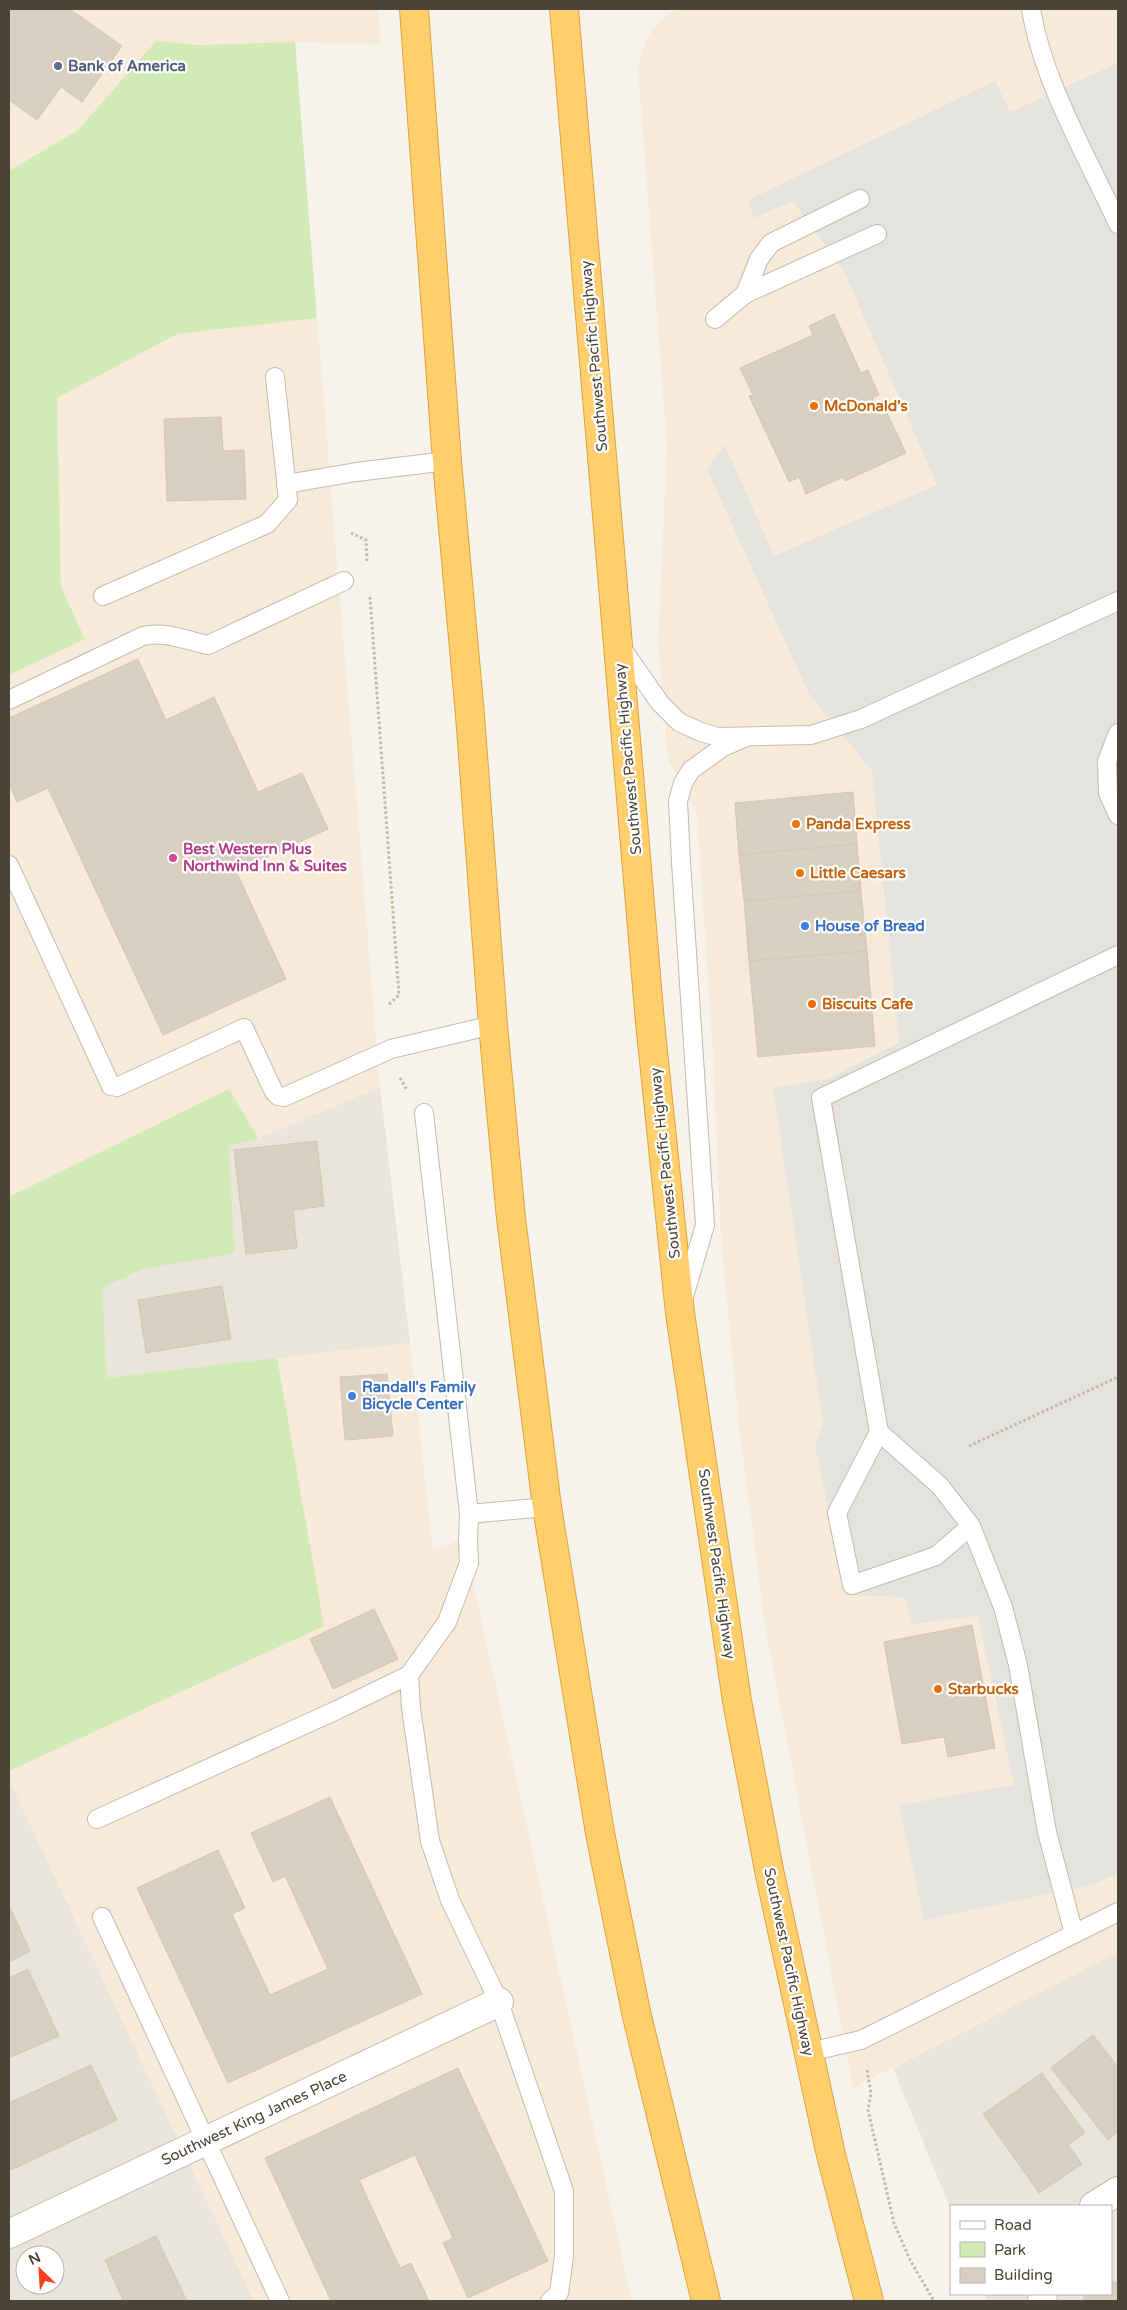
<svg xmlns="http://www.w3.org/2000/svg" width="1127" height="2310" viewBox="0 0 1127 2310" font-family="'Varela Round',sans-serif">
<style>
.residential{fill:#eae5da;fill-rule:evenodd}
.commercial{fill:#f7ead8}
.green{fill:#d2eab5}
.parking{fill:#e5e3e0}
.building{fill:#d8cfc1;stroke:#d3c7b4}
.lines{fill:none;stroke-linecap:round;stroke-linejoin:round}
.lane-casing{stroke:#c2bbae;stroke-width:20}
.street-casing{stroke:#c2bbae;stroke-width:30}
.highway-casing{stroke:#e0a43c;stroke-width:30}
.path{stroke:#c4b79f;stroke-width:3;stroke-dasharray:2.5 2.5;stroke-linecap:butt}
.lane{stroke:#fff;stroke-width:18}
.street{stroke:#fff;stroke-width:28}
.highway{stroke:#ffcf6e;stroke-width:28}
.service-dot{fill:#5c6f8a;stroke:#fff;stroke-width:2}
.food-dot{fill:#e8710a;stroke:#fff;stroke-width:2}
.hotel-dot{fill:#d1479c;stroke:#fff;stroke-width:2}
.shop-dot{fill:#3f7fe0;stroke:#fff;stroke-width:2}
.labels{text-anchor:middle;stroke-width:4.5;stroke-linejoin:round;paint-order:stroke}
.service-label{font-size:15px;font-weight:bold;fill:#4e5e75;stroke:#fff;text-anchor:start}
.street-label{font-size:15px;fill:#4b4439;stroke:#fff}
.food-label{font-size:15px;font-weight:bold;fill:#c56008;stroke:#fff;text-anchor:start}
.hotel-label{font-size:15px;font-weight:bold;fill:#b23c85;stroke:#fff;text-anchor:start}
.shop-label{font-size:15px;font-weight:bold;fill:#366cbe;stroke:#fff;text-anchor:start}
</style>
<rect width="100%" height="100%" fill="#f6f3ec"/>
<!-- residential -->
<g class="residential">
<polygon points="380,1087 410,1343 277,1359 324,1626 9,1771 9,1192 11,1196 229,1089 258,1138"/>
<path d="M 9,1779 L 254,2301 L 9,2301 ZM 25,2255 L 55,2255 L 55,2285 L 25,2285 Z"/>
<polygon points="1118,1952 1118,2301 987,2301 984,2294 1111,2294 1111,2206 951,2206 951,2210 893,2068"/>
</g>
<!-- commercial -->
<g class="commercial">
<polygon points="9,9 378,9 381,45 295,42 198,45 156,41 78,130 9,171"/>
<polygon points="677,9 1118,9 1118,1952 853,2088 765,1625 739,1427 721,1239 713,1054 697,813 668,760 658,643 667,446 638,67 647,38 656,25"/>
<polygon points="317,318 380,1087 258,1138 228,1089 11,1196 9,1192 9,675 85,639 61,587 57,398 177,334"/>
<polygon points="410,1343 433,1551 463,1538 632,2301 254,2301 9,1779 9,1771 324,1626 277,1358"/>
</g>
<!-- green -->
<g class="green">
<polygon points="156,41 198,45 295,42 317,318 177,334 57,398 61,587 85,639 9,675 9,171 78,130"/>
<polygon points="229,1089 258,1138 228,1146 235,1253 143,1269 102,1288 107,1378 277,1358 324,1626 9,1771 9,1197"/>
</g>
<!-- parking -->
<polygon class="parking" points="1118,63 1118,1873 1095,1884 924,1920 899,1805 1014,1785 978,1616 912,1624 904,1597 846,1595 815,1445 823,1423 773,1088 828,1079 899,1043 872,771 809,694 707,469 725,445 774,556 937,485 843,269 793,201 754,218 748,200 995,81 1010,112"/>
<!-- building -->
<g class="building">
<polygon points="12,9 70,9 122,46 82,102 61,87 37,120 9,100 9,14"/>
<polygon points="834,314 861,373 868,370 879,395 872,398 880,416 887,413 906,453 845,481 843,477 806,494 799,477 789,482 749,396 753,395 740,368 813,335 809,326"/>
<polygon points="221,417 223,451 244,450 246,499 167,501 164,419"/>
<polygon points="138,659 166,720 214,697 258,792 302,773 328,829 236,871 286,979 163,1035 48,788 17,802 9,784 9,718"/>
<polygon points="853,792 857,844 739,855 735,803"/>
<polygon points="857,844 861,891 744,901 739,855"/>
<polygon points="861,891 867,951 749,961 744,901"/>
<polygon points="867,951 875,1046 758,1057 749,961"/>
<polygon points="317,1141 324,1206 293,1210 297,1248 246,1254 234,1150"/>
<polygon points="222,1286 231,1339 146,1353 138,1300"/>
<polygon points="387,1374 393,1436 345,1440 340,1377"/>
<polygon points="374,1609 398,1659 333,1689 310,1639"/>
<polygon points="972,1625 995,1748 948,1757 944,1737 902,1744 884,1642"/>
<polygon points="330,1797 422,1994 228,2083 137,1888 218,1850 245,1908 232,1914 270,1995 328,1969 285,1876 273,1882 251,1833"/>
<polygon points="9,1905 30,1951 9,1962"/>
<polygon points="28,1969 59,2036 9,2058 9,1978"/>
<polygon points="1093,2035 1118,2067 1118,2132 1108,2140 1051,2068"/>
<polygon points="91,2065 117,2120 11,2170 9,2164 9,2103"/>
<polygon points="458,2068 548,2261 468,2298 443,2243 453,2238 415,2155 359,2180 400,2268 411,2263 429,2301 331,2301 265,2158"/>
<polygon points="1042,2073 1085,2133 1068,2145 1082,2164 1039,2193 983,2114"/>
<polygon points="156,2236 187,2301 120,2301 123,2300 105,2260"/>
<polygon points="1111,2281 1118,2283 1118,2301 1083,2301 1085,2294 1111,2294"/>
</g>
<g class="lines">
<defs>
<g id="lane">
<path d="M 1031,9 C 1043,82 1087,156 1118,224"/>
<polyline points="745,294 877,234"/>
<polyline points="715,319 745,294 759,259 771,243 860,199"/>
<polyline points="286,484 356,472 447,461"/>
<polyline points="103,596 267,524 288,500 275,377"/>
<polyline points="620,646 660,703 679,722 701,732 718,737 811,735 861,719 1118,601"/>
<path d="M 9,700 L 143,636 C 167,631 184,640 208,645 L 344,581"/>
<polyline points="1118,733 1107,761 1108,793 1118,815"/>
<polyline points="9,865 111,1086 117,1087 244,1028 274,1092 278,1096 284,1097 391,1049 493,1025"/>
<polyline points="683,1300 705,1225 681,862 678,801 683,783 691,770 723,747 744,738"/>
<polyline points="879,1432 940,1486 971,1526"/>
<polyline points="469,1514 547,1507"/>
<polyline points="409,1675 411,1708 430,1841 450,1900 499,2002 564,2191 564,2256 559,2293 550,2301"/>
<polyline points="97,1819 337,1710 409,1675 447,1622 469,1563 468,1540 469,1514 424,1113"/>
<polyline points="102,1917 280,2301"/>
<polyline points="1074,1934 1047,1832 1018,1665 1003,1607 971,1526 936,1556 852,1585 837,1513 879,1432 821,1098 1118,955"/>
<polyline points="809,2052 861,2040 1118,1912"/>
</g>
<g id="street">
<polyline points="1094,2206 1118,2191"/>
<polyline points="9,2234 499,2002"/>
<polyline points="1042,2301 1043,2294"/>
</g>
<g id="highway">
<polyline points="414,9 447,461 470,715 493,1025 511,1218 547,1507 600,1833 636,2012 706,2301"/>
<polyline points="564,9 650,1022 680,1313 737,1701 769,1870 831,2155 869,2301"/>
</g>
</defs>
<!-- lane casing -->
<use href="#lane" class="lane-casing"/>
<!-- street casing -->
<use href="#street" class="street-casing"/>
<!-- highway casing -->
<use href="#highway" class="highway-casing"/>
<!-- path -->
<g class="path">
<polyline points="351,533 366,540 367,561"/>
<polyline points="370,597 399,995 388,1005"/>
<polyline points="400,1078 407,1090"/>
<polyline points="969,1446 1118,1377"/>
<polyline points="867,2070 871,2093 868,2110 894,2223 910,2260 934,2301"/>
</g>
<!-- lane -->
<use href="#lane" class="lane"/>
<!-- street -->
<use href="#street" class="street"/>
<!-- highway -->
<use href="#highway" class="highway"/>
</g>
<!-- markers -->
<circle class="service-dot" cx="58" cy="66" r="5"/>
<g class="food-dot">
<circle cx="814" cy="406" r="5"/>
<circle cx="796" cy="824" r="5"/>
<circle cx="800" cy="873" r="5"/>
<circle cx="812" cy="1004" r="5"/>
<circle cx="938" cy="1689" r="5"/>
</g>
<circle class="hotel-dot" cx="173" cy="858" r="5"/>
<g class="shop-dot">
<circle cx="805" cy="926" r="5"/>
<circle cx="352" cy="1396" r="5"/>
</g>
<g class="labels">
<!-- service labels -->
<g class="service-label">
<text x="68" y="71">Bank of America</text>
</g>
<!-- street labels -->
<g class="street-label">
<text transform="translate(594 356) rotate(-95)" y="5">Southwest Pacific Highway</text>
<text transform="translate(628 759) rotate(-95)" y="5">Southwest Pacific Highway</text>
<text transform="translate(665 1163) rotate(-96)" y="5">Southwest Pacific Highway</text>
<text transform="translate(717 1564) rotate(82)" y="5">Southwest Pacific Highway</text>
<text transform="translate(789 1962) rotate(78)" y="5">Southwest Pacific Highway</text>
<text transform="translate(254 2118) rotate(-25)" y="5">Southwest King James Place</text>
</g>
<!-- food labels -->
<g class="food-label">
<text x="824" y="411">McDonald's</text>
<text x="806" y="829">Panda Express</text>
<text x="810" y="878">Little Caesars</text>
<text x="822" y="1009">Biscuits Cafe</text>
<text x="948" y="1694">Starbucks</text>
</g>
<!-- hotel labels -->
<g class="hotel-label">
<text x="183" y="854">Best Western Plus<tspan x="183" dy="17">Northwind Inn &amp; Suites</tspan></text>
</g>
<!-- shop labels -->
<g class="shop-label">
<text x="815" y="931">House of Bread</text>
<text x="362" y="1392">Randall's Family<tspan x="362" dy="17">Bicycle Center</tspan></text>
</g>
</g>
<!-- border -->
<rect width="1127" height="2310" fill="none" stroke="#4b4439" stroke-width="20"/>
<!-- legend -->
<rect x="950" y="2205" width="162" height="90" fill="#ffffff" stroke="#b7b4b0"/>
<rect x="960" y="2221" width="25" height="8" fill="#ffffff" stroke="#b7b4b0"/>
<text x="994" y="2230" font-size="15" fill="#4b4439">Road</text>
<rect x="960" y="2242" width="25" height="15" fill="#d2eab5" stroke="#b7b4b0"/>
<text x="994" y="2255" font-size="15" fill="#4b4439">Park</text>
<rect x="960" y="2268" width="25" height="15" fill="#d8cfc1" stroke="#b7b4b0"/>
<text x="994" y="2280" font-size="15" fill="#4b4439">Building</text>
<!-- north arrow -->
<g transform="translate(40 2270) rotate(335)"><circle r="24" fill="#ffffff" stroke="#b7b4b0"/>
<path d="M0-4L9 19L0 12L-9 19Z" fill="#fc3f1d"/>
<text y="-8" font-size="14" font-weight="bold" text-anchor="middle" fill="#4b4439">N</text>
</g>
</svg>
